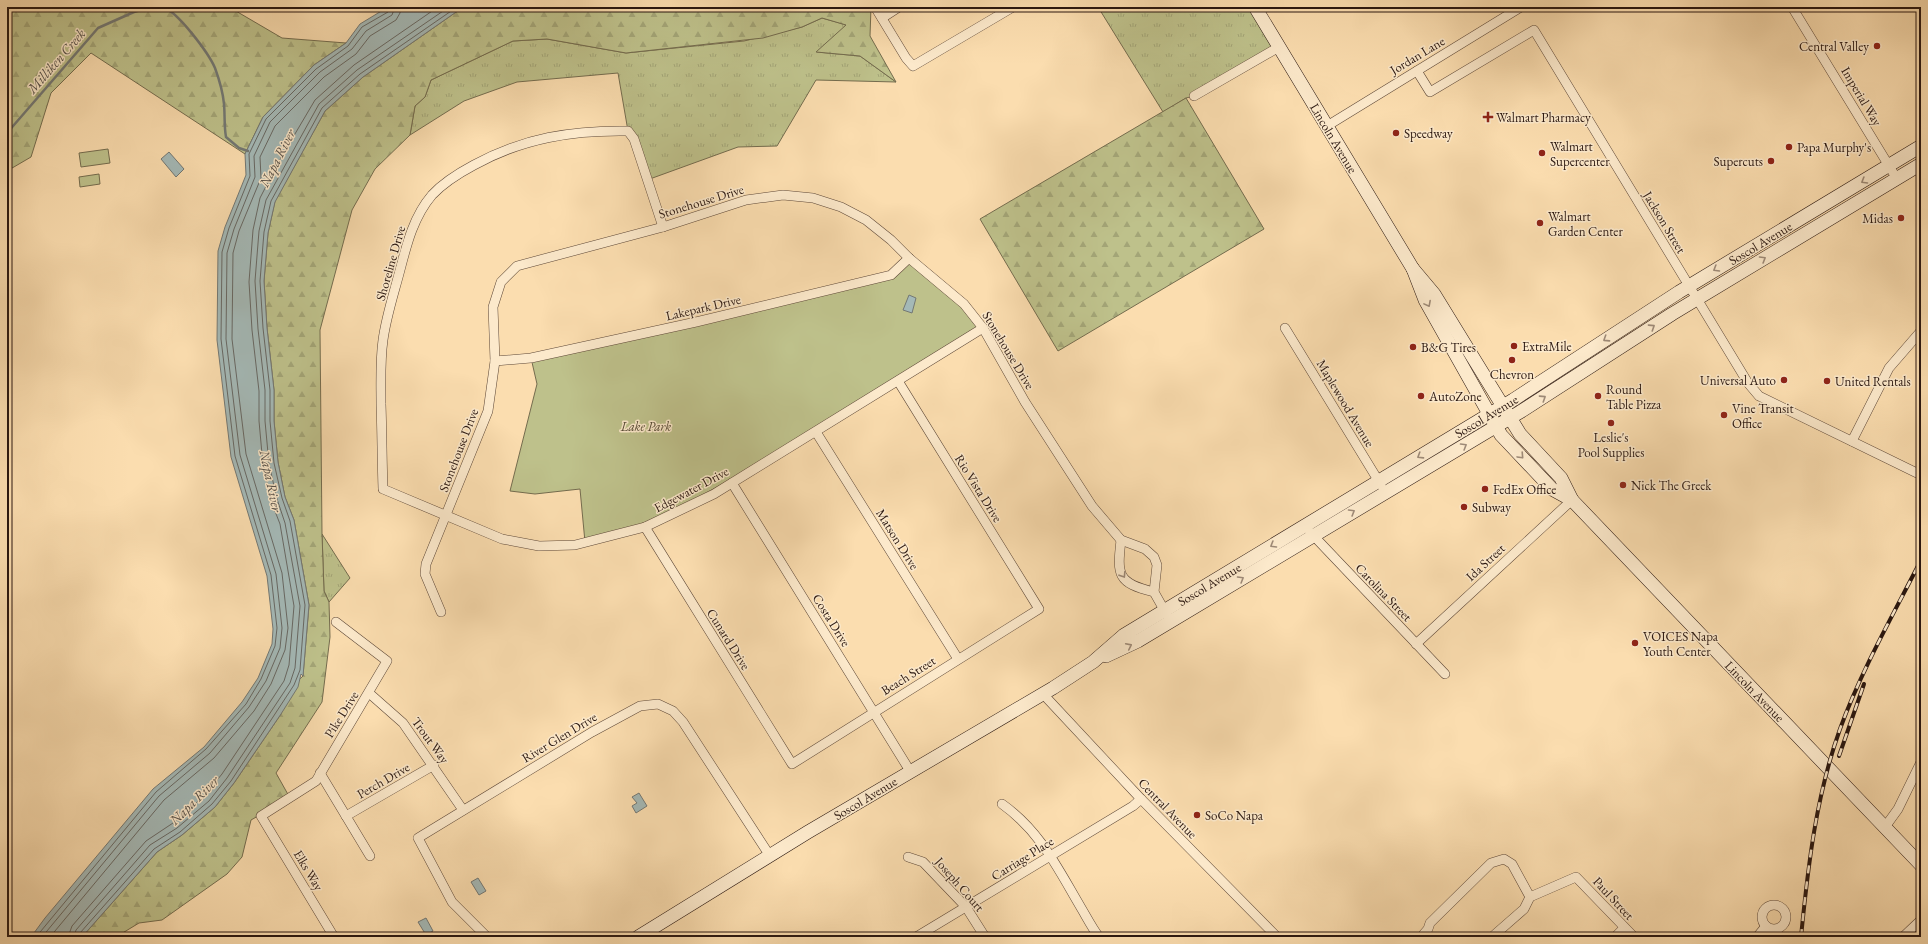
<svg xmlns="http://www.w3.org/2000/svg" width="1928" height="944" viewBox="0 0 1928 944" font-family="'EB Garamond',serif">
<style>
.grass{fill:url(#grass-tufts);stroke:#746c4e}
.forest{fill:url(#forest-firs);stroke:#746c4e}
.park{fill:#bec18b;stroke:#746c4e}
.water{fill:#a4b9b7;stroke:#737874}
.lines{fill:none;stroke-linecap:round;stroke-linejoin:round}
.shore{stroke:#676864;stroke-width:1}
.stream{stroke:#737874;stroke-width:2.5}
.street-casing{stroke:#5e4838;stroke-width:10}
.secondary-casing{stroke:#2a1710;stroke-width:14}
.street{stroke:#fce9cb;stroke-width:9}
.secondary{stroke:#fce9cb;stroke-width:13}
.rail-casing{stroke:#2a1710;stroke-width:4}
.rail{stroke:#fce9cb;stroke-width:2.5;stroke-dasharray:8;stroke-linecap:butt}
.oneway{stroke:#9e8a77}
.poi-dot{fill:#8f2418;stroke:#fce9cb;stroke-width:1.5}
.labels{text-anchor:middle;stroke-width:3;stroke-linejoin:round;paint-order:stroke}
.poi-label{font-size:13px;fill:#2a1710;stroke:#fce9cb;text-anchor:start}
.street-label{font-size:13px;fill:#2a1710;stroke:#fce9cb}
.park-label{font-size:13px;font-style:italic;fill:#564a35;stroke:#fce9cb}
.water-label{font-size:14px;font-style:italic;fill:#55504a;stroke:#fce9cb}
</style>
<defs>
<pattern id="grass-tufts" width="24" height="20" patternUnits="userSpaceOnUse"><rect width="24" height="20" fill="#bec18b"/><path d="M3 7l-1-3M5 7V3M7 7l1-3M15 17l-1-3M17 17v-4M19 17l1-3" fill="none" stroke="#a3a577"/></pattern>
<pattern id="forest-firs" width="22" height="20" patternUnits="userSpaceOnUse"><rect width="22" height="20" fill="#bec18b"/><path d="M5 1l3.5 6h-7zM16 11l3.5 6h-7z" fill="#a3a577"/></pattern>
</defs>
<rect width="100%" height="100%" fill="#fbddaf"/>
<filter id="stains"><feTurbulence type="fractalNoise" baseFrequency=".005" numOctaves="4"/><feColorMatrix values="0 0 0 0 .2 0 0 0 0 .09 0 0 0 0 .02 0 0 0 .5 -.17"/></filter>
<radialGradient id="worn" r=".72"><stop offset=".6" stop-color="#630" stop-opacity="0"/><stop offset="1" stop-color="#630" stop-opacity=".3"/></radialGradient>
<!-- grass -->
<g class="grass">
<polygon points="1098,7 1255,7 1279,47 1194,96 1186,98 1163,112"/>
<polygon points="822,18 847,25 817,52 860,56 896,82 816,80 777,146 738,147 647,180 628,131 618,73 517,82 464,101 410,135 415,106 425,97 431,80 513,41 547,39 626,53 744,41 802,27"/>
<polygon points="322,534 350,578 329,602 324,591"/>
</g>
<!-- forest -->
<g class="forest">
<polygon points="7,7 229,7 282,38 346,43 314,65 263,117 245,154 91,53 51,93 31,157 7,171"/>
<polygon points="469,7 871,7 870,36 896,82 860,56 816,52 846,25 822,18 802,27 763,38 626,53 547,39 513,41 431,80 425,97 415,106 410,135 375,169 352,210 320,330 322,534 324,591 329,602 330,637 322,702 276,773 290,798 251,820 242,857 227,874 162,920 139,923 116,937 82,937 157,852 182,835 215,807 234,783 281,714 285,693 303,676 309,605 294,520 285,497 278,462 274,421 274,390 267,328 264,281 268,233 275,201 325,111 363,77 459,10"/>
<polygon points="1186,98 1264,229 1058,351 980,219"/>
</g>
<!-- park -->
<g class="park">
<polygon points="108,149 110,163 81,167 79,153"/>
<polygon points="99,174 100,184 80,187 79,177"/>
<polygon points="909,258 964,304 983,328 816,432 645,527 585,542 580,489 535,494 510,491 537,384 531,358 891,275"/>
</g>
<!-- water -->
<g class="water">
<polygon points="388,7 469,7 459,10 363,77 325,111 275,202 268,233 264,281 267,328 274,390 274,421 278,462 285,497 294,520 309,605 303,676 301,674 298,687 281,714 234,783 215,807 182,835 157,852 82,937 31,937 45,918 153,789 204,747 242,702 258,678 272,644 273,629 267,576 231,457 217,340 218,251 225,227 246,175 245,154 263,117 314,65 346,43 360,24"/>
<polygon points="169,152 184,169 176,177 161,159"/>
<polygon points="909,295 916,298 912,313 903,310"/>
<polygon points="639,793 647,806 636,813 632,806 637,803 632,797"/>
<polygon points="478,878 486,891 479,895 471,882"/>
<polygon points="426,918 433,931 426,935 418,922"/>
</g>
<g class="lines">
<!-- shore -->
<g class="shore">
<polyline points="36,937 156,792 206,749 246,704 261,679 275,646 277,628 271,575 235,456 221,339 222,252 229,228 250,176 249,154 266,119 316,69 348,46 362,27 388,12 390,7"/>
<polyline points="42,937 159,796 210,753 249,707 266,681 280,648 282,628 276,574 240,455 226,339 227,253 234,229 255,177 254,156 270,122 320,72 352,49 366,31 392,15 395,7"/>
<polyline points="50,937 164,800 214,758 254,711 271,684 285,650 288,628 282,573 246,454 232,339 233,253 239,231 261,178 260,157 275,126 324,77 356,54 370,36 396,20 400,13 401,7"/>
<polyline points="68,937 72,926 146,841 173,823 204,796 222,774 284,681 289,665 294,606 280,524 271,501 263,465 259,421 259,391 252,330 249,282 253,230 260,198 279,161 315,100 354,65 438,7"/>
<polyline points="74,937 76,930 150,845 177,828 209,801 227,778 290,683 295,668 300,606 285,523 277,499 269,464 265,421 265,390 258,329 255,281 259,231 266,200 319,104 357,70 449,7"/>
<polyline points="79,937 80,933 154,849 180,832 212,804 231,781 294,685 300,670 305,605 290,521 282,498 274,463 270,421 270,390 263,328 260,281 264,232 271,201 322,108 360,74 457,7"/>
</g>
<!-- stream -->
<g class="stream">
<path d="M 162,7 C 177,10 209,54 215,68 C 219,79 223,93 224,104 C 225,115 224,126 226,137 L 239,148 L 248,151"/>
<polyline points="7,133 98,28 134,12 151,7"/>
</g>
<defs>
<g id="street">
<polyline points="875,7 906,58 913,66 1013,7"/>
<polyline points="1792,7 1897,179"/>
<polyline points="882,18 899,7"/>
<polyline points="1417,71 1430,92 1534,30 1748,383 1759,396 1921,475"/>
<polyline points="1194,96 1279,47"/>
<polyline points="1327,126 1521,7"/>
<path d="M 663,227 L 634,139 L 628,131 C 573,130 523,138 474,165 C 459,173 443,183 432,195 C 414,216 407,243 400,270 C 394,293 386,317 383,340 C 380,361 381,383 381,404 C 382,432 382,460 383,489 L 502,539 L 539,546 L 575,545 L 645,527 L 714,494 L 983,328"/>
<polyline points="1285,328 1381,485"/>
<polyline points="495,361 531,358 696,322 891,275 909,258"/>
<polyline points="816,432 958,659"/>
<polyline points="1852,441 1889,368 1921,331"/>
<polyline points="732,483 910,771"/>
<polyline points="645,527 792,764 1039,609 898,381"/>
<polyline points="1310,532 1445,674"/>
<path d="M 1121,540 C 1117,575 1117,583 1154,592"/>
<polyline points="441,612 425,574 426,564 488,411 495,361 493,307 501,282 517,266 663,227 746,200 783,195 813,198 841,207 866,220 891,240 909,258 964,304 983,328 1025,402 1092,506 1121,540 1145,549 1154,557 1157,565 1154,592 1167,615"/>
<polyline points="1416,644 1572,500"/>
<polyline points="369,693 403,723 463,810"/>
<polyline points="1043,694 1141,799 1277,937"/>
<polyline points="320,773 370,856"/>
<path d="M 1002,804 C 1040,831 1057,867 1080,906 C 1086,916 1092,928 1099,937"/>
<polyline points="346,816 434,765"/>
<polyline points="1885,827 1898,809 1921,762"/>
<polyline points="908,857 923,862 966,907 985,937"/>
<circle cx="1774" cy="917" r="12"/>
<polyline points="334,937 261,816 316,781 387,661 336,622"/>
<polyline points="487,937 452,902 418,838 592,732 640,706 658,704 673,711 683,722 770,856"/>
<polyline points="916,937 1133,806 1141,799"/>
<polyline points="1421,937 1428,929 1430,923 1491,863 1504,859 1512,864 1530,897"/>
<polyline points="1492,937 1524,909 1530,897 1576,877 1634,937"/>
<polyline points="1615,937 1624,928"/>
<polyline points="1757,937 1766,926"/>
<polyline points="1903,937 1921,920"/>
</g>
<g id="secondary">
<polyline points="1255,7 1413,269 1434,294 1520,434 1561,478 1572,500"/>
<polyline points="1413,269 1425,300 1501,435 1552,489 1572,500 1921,865"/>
<polyline points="1106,656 1138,641 1520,412 1672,314 1921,164"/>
<polyline points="638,937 808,832 1053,688 1093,662 1124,635 1513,400 1679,292 1921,146"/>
</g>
</defs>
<!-- street casing -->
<use href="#street" class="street-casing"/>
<!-- secondary casing -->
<use href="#secondary" class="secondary-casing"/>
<!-- street -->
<use href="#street" class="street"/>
<!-- secondary -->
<use href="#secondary" class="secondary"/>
<defs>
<g id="rail">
<polyline points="1839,756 1864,684"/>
<path d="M 1801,937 C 1808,866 1816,796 1840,729 C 1861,671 1893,615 1921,560"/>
</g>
</defs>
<!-- rail casing -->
<use href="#rail" class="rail-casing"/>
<!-- rail -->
<use href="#rail" class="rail"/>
</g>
<!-- one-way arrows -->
<defs><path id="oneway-chevron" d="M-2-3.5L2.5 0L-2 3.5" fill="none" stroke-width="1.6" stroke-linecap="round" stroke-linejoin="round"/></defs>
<g class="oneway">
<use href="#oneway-chevron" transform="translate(1864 181) rotate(149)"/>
<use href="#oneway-chevron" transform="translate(1763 259) rotate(-31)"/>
<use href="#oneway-chevron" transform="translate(1716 269) rotate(149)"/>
<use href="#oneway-chevron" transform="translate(1428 304) rotate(62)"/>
<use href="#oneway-chevron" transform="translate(1652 327) rotate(-33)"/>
<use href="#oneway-chevron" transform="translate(1606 339) rotate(147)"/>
<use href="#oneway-chevron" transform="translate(1543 398) rotate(-33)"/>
<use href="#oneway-chevron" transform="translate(1464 446) rotate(-31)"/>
<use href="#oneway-chevron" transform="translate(1420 456) rotate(148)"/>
<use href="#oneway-chevron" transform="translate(1521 456) rotate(47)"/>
<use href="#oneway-chevron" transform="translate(1352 512) rotate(-31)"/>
<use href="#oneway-chevron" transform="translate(1273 545) rotate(149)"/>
<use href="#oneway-chevron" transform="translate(1123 575) rotate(58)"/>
<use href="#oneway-chevron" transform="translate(1241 579) rotate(-31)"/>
<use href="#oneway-chevron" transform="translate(1129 646) rotate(-26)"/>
</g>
<!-- markers -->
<g class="poi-dot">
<circle cx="1877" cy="46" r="4"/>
<path d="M1486 111h4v4h4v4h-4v4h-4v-4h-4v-4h4z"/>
<circle cx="1396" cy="133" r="4"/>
<circle cx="1789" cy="147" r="4"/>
<circle cx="1542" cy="153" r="4"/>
<circle cx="1771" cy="161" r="4"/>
<circle cx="1901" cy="218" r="4"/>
<circle cx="1540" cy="223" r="4"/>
<circle cx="1514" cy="346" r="4"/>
<circle cx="1413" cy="347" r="4"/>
<circle cx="1512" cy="360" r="4"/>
<circle cx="1784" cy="380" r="4"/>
<circle cx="1827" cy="381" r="4"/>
<circle cx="1421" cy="396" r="4"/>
<circle cx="1598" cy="396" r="4"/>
<circle cx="1724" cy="415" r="4"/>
<circle cx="1611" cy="423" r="4"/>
<circle cx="1623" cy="485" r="4"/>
<circle cx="1485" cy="489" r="4"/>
<circle cx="1464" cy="507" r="4"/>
<circle cx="1635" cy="643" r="4"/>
<circle cx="1197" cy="815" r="4"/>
</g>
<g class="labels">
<!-- poi labels -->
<g class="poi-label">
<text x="1869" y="51" text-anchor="end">Central Valley</text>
<text x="1496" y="122">Walmart Pharmacy</text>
<text x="1404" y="138">Speedway</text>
<text x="1550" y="151">Walmart<tspan x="1550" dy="15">Supercenter</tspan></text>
<text x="1797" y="152">Papa Murphy's</text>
<text x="1763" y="166" text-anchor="end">Supercuts</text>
<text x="1548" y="221">Walmart<tspan x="1548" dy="15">Garden Center</tspan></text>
<text x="1893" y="223" text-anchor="end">Midas</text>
<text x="1522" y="351">ExtraMile</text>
<text x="1421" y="352">B&amp;G Tires</text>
<text x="1512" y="379" text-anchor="middle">Chevron</text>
<text x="1776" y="385" text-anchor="end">Universal Auto</text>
<text x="1835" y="386">United Rentals</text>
<text x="1606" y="394">Round<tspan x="1606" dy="15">Table Pizza</tspan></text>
<text x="1429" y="401">AutoZone</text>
<text x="1732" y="413">Vine Transit<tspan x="1732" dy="15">Office</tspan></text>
<text x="1611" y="442" text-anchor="middle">Leslie's<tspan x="1611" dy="15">Pool Supplies</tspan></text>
<text x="1631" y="490">Nick The Greek</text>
<text x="1493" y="494">FedEx Office</text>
<text x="1472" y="512">Subway</text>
<text x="1643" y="641">VOICES Napa<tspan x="1643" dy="15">Youth Center</tspan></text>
<text x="1205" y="820">SoCo Napa</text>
</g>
<!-- street labels -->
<g class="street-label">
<text transform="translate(1417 55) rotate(-31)" y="5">Jordan Lane</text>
<text transform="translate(1862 96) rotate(59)" y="5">Imperial Way</text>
<text transform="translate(1334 138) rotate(59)" y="5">Lincoln Avenue</text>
<text transform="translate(701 201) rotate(-17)" y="5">Stonehouse Drive</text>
<text transform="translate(1665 222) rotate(59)" y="5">Jackson Street</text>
<text transform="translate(1760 243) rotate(-31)" y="5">Soscol Avenue</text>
<text transform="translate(390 263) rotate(-74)" y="5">Shoreline Drive</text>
<text transform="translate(703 307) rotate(-13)" y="5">Lakepark Drive</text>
<text transform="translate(1009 350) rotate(59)" y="5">Stonehouse Drive</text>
<text transform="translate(1346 403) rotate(59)" y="5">Maplewood Avenue</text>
<text transform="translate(1486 416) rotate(-31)" y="5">Soscol Avenue</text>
<text transform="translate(458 450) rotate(-69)" y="5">Stonehouse Drive</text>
<text transform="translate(979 488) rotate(58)" y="5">Rio Vista Drive</text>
<text transform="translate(691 489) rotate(-28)" y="5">Edgewater Drive</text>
<text transform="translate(898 539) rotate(58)" y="5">Matson Drive</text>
<text transform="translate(1485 562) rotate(-43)" y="5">Ida Street</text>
<text transform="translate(1209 584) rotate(-31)" y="5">Soscol Avenue</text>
<text transform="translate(1384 592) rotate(46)" y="5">Carolina Street</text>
<text transform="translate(832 620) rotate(58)" y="5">Costa Drive</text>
<text transform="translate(729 639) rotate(58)" y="5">Cunard Drive</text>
<text transform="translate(908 675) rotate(-32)" y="5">Beach Street</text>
<text transform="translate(1755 691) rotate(46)" y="5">Lincoln Avenue</text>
<text transform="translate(341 714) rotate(-58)" y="5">Pike Drive</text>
<text transform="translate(559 737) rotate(-31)" y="5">River Glen Drive</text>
<text transform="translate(431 740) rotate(54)" y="5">Trout Way</text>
<text transform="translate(383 780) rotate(-30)" y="5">Perch Drive</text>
<text transform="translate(865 798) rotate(-31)" y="5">Soscol Avenue</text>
<text transform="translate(1168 808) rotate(46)" y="5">Central Avenue</text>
<text transform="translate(1022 858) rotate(-32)" y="5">Carriage Place</text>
<text transform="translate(309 870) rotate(59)" y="5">Elks Way</text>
<text transform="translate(960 884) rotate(49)" y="5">Joseph Court</text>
<text transform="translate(1614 898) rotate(47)" y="5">Paul Street</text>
</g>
<!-- park labels -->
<g class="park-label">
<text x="646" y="431">Lake Park</text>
</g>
<!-- water labels -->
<g class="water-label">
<text transform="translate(56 61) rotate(-49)" y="5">Milliken Creek</text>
<text transform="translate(277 158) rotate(-63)" y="5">Napa River</text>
<text transform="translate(271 481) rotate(78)" y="5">Napa River</text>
<text transform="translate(194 800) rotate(-45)" y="5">Napa River</text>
</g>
</g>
<!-- margin -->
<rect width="1928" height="944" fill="none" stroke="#fbddaf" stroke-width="24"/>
<rect x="8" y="8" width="1912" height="928" fill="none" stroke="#2a1710" stroke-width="2"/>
<rect x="12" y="12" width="1904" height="920" fill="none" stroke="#2a1710"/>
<rect width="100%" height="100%" filter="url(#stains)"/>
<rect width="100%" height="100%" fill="url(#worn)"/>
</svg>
